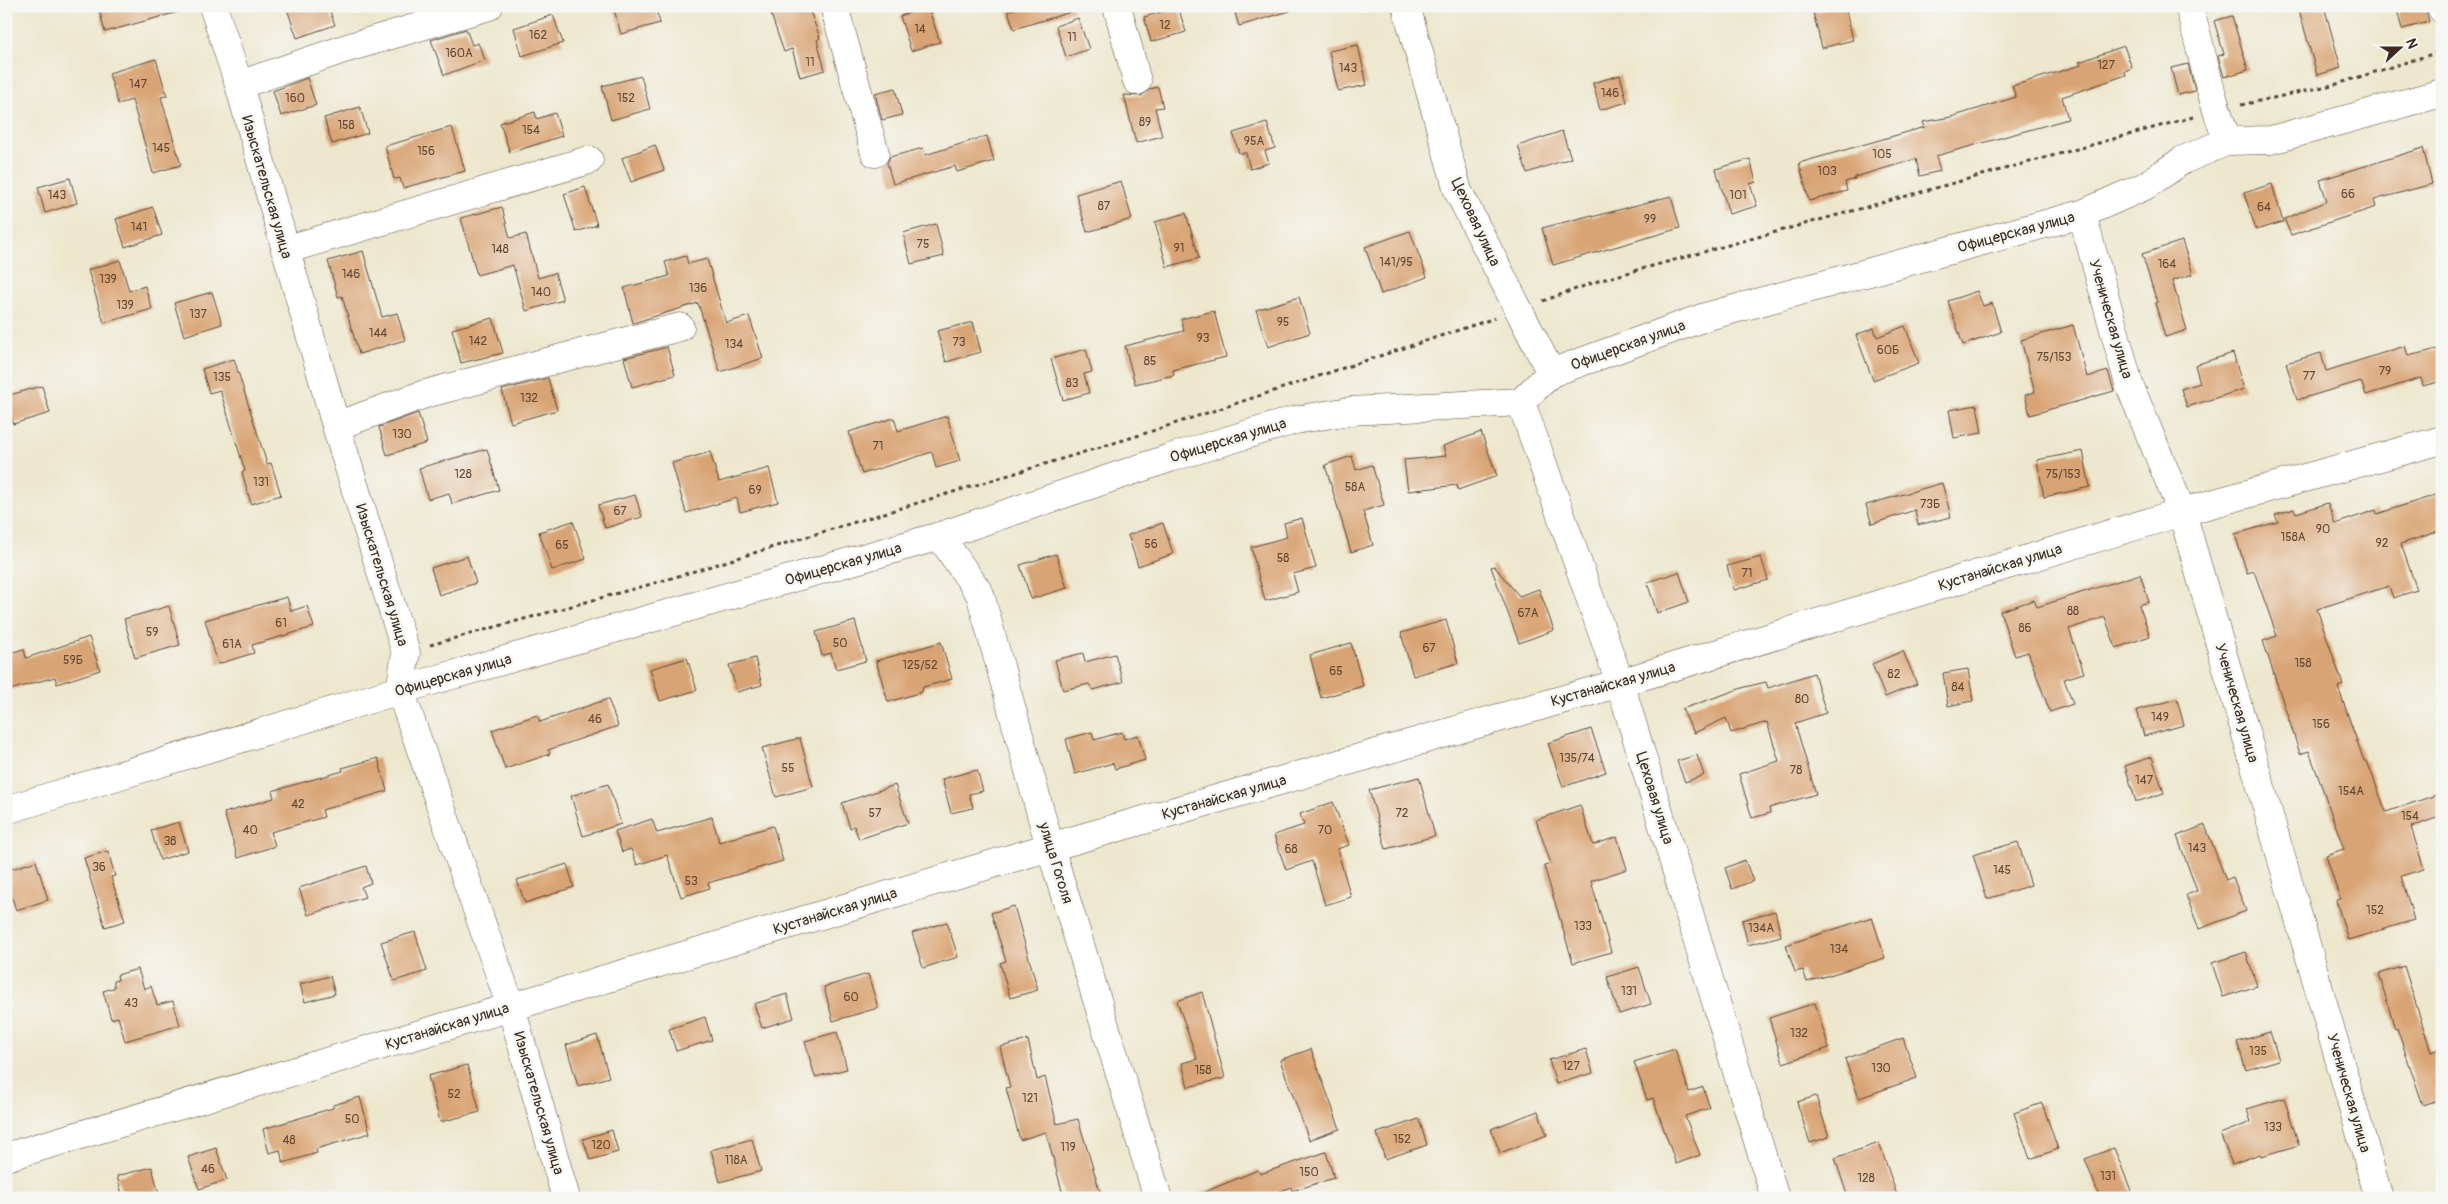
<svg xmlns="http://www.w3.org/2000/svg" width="2448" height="1204" viewBox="0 0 2448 1204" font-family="Pangolin,sans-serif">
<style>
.building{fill:#d9a474}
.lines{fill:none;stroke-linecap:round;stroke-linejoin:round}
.minor-casing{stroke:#564638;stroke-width:29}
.path{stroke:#564638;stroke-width:3;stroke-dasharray:4 4;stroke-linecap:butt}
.minor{stroke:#fff;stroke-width:28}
.labels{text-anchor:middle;stroke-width:5;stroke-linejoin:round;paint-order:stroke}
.number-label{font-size:12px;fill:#624834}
.street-label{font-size:15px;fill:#3b2a1e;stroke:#f6f6f2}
</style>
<rect width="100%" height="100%" fill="#f6f6f2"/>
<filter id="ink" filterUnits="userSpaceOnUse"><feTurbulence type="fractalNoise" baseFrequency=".02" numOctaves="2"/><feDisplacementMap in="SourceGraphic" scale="10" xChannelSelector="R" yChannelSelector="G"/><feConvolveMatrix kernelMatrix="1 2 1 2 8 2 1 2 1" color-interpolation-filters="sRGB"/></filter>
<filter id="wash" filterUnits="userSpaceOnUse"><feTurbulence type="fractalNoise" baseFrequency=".0096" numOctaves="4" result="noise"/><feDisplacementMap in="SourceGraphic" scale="20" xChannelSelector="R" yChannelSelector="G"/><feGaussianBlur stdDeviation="1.12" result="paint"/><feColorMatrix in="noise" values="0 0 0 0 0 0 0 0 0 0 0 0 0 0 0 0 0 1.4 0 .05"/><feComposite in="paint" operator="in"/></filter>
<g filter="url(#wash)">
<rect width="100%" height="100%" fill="#ede7cd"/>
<g id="blocks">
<!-- building -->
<g class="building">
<polygon points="98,6 177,6 178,12 105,32"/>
<polygon points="286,6 328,6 335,25 297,38"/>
<polygon points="613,6 655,6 660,23 621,34"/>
<polygon points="768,6 808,6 820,38 817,40 825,70 800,77 792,49 784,52"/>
<polygon points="1024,6 1074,6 1074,11 1014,29 1008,11"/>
<polygon points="1233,6 1289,6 1290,11 1239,26"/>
<polygon points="1838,6 1845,6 1853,40 1822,48 1813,12"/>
<polygon points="2298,6 2324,6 2341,68 2317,75"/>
<polygon points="2396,6 2425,6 2429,22 2402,29"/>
<polygon points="928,7 940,42 911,51 900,16"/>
<polygon points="1178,7 1186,32 1151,42 1144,17"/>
<polygon points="553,15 563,43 522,56 514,28"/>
<polygon points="2232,16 2248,70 2224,77 2218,56 2224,54 2214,21"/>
<polygon points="1078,18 1089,49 1066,57 1056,26"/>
<polygon points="466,29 472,45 478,43 485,60 444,75 431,40"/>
<polygon points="1358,45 1367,85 1338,91 1329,51"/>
<polygon points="2124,46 2132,68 2125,71 2126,75 2062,97 2068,119 1936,156 1940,171 1920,176 1916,159 1855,177 1855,179 1845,182 1847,191 1809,201 1799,163 1925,127 1923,122 1951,117 2016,97 2012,86 2081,65 2079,62"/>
<polygon points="156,59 167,96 161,97 181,165 153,173 132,100 118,104 109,73"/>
<polygon points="2188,64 2195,91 2178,95 2171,68"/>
<polygon points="1620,75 1627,102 1600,110 1593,83"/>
<polygon points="641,76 650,109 611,120 602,86"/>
<polygon points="307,78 316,105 281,116 273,91"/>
<polygon points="1158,87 1163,107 1155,108 1162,136 1136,143 1124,95 1141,96 1150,89"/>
<polygon points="895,88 902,115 882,120 875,93"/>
<polygon points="360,107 368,133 332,144 324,118"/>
<polygon points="535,112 537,119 555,113 562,136 510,153 500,123"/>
<polygon points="1267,123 1275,148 1265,151 1269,163 1250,169 1246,153 1239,153 1233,133"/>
<polygon points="452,127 465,171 403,188 400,178 394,179 385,146"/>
<polygon points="1562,131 1571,158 1527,173 1518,146"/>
<polygon points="987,136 994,161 957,172 955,166 893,184 887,163 890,157 923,148 925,155"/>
<polygon points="655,145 664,170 631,182 622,158"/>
<polygon points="2423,148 2432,184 2374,200 2376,207 2291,235 2284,219 2327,201 2320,180"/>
<polygon points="1750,159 1756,182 1750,184 1757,206 1729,214 1716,169"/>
<polygon points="70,178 77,203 45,213 38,187"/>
<polygon points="1121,181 1132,219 1087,232 1076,194"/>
<polygon points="2272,184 2283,222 2256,230 2244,193"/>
<polygon points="585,187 597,225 576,232 564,194"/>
<polygon points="1671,196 1680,228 1553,265 1542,228 1592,215 1592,217"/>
<polygon points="153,207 162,235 125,247 116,219"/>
<polygon points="502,207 510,238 526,234 538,278 555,273 563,300 526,311 513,265 477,275 461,218"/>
<polygon points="1186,213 1199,258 1167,267 1155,222"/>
<polygon points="936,224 944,256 911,264 903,233"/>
<polygon points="1410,231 1427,277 1381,294 1365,247"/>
<polygon points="2182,241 2193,274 2172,281 2187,330 2165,337 2155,303 2157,302 2142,254"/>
<polygon points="363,251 382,317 397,313 405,340 359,354 342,296 338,297 328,261"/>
<polygon points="686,256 688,264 707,259 726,323 749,316 763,358 720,372 698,303 633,323 624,288 669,276 665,262"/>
<polygon points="120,260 129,291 145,286 152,309 104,323 88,270"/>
<polygon points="1977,291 1983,306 1992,303 2001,332 1963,345 1948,301"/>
<polygon points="212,292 222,324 184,336 174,303"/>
<polygon points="1299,297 1310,333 1268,347 1256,310"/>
<polygon points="1214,311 1226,357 1173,370 1174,375 1135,384 1125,346 1184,331 1181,319"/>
<polygon points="493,318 503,353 461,363 452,329"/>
<polygon points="973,322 981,352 946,362 937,331"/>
<polygon points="2073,325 2087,377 2108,371 2114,391 2030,415 2025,395 2035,392 2021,340"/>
<polygon points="1905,326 1919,363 1873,380 1856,335 1874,328 1877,337"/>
<polygon points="2405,346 2408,356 2442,348 2442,381 2423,386 2421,378 2366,395 2361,381 2297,400 2286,363 2321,353 2326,371"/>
<polygon points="667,347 675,375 632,387 624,358"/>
<polygon points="1086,349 1092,372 1084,374 1089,393 1063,400 1051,359"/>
<polygon points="2233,353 2244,389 2187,407 2181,389 2200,383 2195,365"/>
<polygon points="234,359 267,464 271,463 281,495 251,504 242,472 245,471 220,390 209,393 202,369"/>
<polygon points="548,378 557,410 511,423 502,390"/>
<polygon points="42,386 50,413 13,424 6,396"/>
<polygon points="1977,405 1982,433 1954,438 1949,410"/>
<polygon points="418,413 427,443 387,455 379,427"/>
<polygon points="947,416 960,461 936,468 932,452 862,474 849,432 894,418 898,431"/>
<polygon points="1481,432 1497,476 1458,490 1457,485 1408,491 1404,460 1446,456 1443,446"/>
<polygon points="487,449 499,490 452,504 449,493 428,499 419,468"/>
<polygon points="2083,451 2090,487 2044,497 2037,460"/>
<polygon points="710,452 719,482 769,468 778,502 740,512 737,498 686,513 672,463"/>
<polygon points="1352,456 1356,470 1372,465 1384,505 1363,511 1373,545 1351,552 1325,465"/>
<polygon points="1942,483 1951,517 1918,525 1915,510 1872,524 1866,505"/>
<polygon points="2442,493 2442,530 2401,544 2417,590 2393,598 2389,586 2317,609 2343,685 2338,687 2364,761 2367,761 2386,812 2436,795 2442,812 2442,816 2411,827 2424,869 2401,876 2414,920 2348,940 2336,900 2340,899 2326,855 2344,849 2309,751 2300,754 2287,714 2263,641 2277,636 2254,571 2247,573 2235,534 2278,522 2275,515 2294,509 2296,513 2328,503 2335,524 2376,510 2377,514"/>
<polygon points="635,495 642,517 605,528 598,505"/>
<polygon points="1302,518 1316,568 1293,574 1298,592 1265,601 1251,547 1287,537 1284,523"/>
<polygon points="573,521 586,559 552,570 539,532"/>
<polygon points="1163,523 1173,554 1138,566 1128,535"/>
<polygon points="1056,554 1067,588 1031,599 1020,565"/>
<polygon points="467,556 476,583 439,595 431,568"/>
<polygon points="1761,557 1768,580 1734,590 1727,566"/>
<polygon points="1494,566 1519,596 1539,589 1554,630 1519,643 1491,567"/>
<polygon points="1679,572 1689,602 1657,613 1647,582"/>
<polygon points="2140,574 2149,602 2139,605 2150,636 2116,648 2105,617 2069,629 2084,673 2064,679 2073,704 2050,712 2028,652 2015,656 2000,611 2034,600 2037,607"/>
<polygon points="287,597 291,611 307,606 314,627 252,645 254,653 218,664 205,620"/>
<polygon points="169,606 180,645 135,658 124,619"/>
<polygon points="1446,620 1458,663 1413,676 1401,633"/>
<polygon points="855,621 866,661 836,669 831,653 822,656 816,632"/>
<polygon points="89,637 100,670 57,684 55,677 6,691 6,654 24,649 26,658"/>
<polygon points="941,642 952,679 923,687 922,692 888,702 876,661"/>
<polygon points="1351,643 1363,686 1321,698 1310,655"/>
<polygon points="1903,651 1917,684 1885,697 1872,664"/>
<polygon points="1083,653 1085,662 1115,654 1123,682 1093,690 1089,684 1063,690 1055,660"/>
<polygon points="687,658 697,690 660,701 650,669"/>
<polygon points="755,658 762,685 737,692 729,665"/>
<polygon points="1968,669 1973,701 1948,706 1943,673"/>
<polygon points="1814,673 1826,713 1795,723 1816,794 1769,808 1770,813 1752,818 1739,774 1779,761 1767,722 1731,733 1726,718 1694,733 1682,709 1745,687 1766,682 1768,688"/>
<polygon points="608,699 618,726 548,750 550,754 505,769 492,730 537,715 540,722"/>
<polygon points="2177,699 2184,725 2144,736 2137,710"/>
<polygon points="1591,729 1606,772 1563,787 1548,743"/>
<polygon points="1092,732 1094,740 1122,732 1124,739 1138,735 1145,760 1115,769 1113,763 1075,774 1066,739"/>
<polygon points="800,738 813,787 776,797 762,748"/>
<polygon points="1697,755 1704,775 1685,782 1677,761"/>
<polygon points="2152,757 2164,793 2136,802 2125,766"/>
<polygon points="378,758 387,791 322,810 324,817 271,832 275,846 238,858 224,813 274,798 272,791 343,771 342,768"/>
<polygon points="977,770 983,791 969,794 973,808 951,813 942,779"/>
<polygon points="1419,777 1435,836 1386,849 1369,790"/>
<polygon points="608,784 621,824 583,836 571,796"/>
<polygon points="895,785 908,823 859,839 854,826 850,828 842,803"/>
<polygon points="1333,802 1349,845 1337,849 1351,897 1325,905 1312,861 1286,870 1274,835 1304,825 1300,814"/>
<polygon points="1580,805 1593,845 1617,837 1627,869 1591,881 1611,952 1573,963 1544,866 1551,864 1536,820"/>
<polygon points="712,817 719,842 773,826 783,861 708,883 710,888 681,897 667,855 637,865 631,849 622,852 615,831 652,819 657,833"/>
<polygon points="179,822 188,851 160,860 151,830"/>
<polygon points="2205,825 2226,880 2233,877 2246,911 2199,929 2186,895 2197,891 2177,836"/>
<polygon points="2018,842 2031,885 1987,899 1973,855"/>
<polygon points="108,851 115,876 111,877 125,921 105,927 84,858"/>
<polygon points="1745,860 1753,881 1732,889 1725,868"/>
<polygon points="36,861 48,900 16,910 6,880 6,871"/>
<polygon points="567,864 574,887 525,903 517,880"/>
<polygon points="366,866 371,883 361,887 365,897 308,915 299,888"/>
<polygon points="1014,906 1038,990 1010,998 1000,963 1006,961 991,913"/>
<polygon points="1775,911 1781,936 1748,945 1742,920"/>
<polygon points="1872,917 1885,958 1807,982 1803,970 1795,972 1786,945"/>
<polygon points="947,922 958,957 923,968 912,933"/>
<polygon points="415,932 427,971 394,981 381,942"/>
<polygon points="2246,952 2257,986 2223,997 2212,963"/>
<polygon points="2404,966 2431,1052 2442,1048 2442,1099 2423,1105 2397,1028 2395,1029 2379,974"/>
<polygon points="1639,967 1651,1004 1619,1014 1607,977"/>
<polygon points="138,969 144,989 151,986 157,1005 173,1001 180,1025 125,1041 118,1017 111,1019 103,991 114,988 114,981 118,980 117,975"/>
<polygon points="868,974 878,1008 833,1021 824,987"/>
<polygon points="330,976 335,994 305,1002 300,984"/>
<polygon points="1202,992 1225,1078 1188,1087 1182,1063 1197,1059 1177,1001"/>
<polygon points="787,994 794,1018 762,1028 754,1004"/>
<polygon points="1815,1003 1829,1048 1783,1063 1769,1018"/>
<polygon points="705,1017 712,1040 676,1051 669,1029"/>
<polygon points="837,1032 847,1069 815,1077 805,1041"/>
<polygon points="2270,1032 2279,1060 2246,1070 2237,1042"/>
<polygon points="597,1035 609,1077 578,1086 566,1045"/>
<polygon points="1903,1038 1917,1078 1859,1098 1845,1059"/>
<polygon points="1028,1040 1037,1080 1045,1077 1057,1124 1078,1119 1102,1198 1064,1198 1046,1132 1020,1140 1006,1088 1010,1087 1000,1047"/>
<polygon points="1311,1049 1340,1129 1309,1140 1280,1060"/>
<polygon points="1586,1049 1593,1073 1556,1084 1549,1060"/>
<polygon points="1675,1049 1689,1092 1703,1087 1710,1108 1685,1116 1700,1155 1676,1164 1653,1098 1647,1100 1634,1062"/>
<polygon points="467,1065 480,1112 440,1122 428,1076"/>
<polygon points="1816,1096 1829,1137 1810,1143 1797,1102"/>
<polygon points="360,1097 370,1133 316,1149 317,1153 283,1163 280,1150 269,1153 263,1129 333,1108 333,1105"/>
<polygon points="2284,1098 2299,1145 2261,1156 2260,1154 2232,1164 2220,1134 2251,1122 2247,1109"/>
<polygon points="2042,1103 2058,1149 2030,1159 2014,1113"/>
<polygon points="1538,1111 1547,1135 1500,1153 1491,1129"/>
<polygon points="1419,1119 1427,1145 1385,1159 1377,1133"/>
<polygon points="612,1130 618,1152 590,1160 583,1139"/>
<polygon points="752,1139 761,1171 720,1182 711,1150"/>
<polygon points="1879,1143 1898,1198 1848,1198 1835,1158"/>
<polygon points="216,1148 227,1180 199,1189 188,1157"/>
<polygon points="2114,1148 2134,1198 2100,1198 2085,1159"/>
<polygon points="1326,1152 1334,1178 1292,1191 1291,1187 1263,1198 1190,1198 1258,1170 1260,1174"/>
<polygon points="152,1167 160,1198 123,1198 117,1176"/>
</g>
</g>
</g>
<g filter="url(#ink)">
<use href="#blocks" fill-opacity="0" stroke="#564638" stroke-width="1"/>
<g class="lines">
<defs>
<g id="minor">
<polyline points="213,6 239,85 336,426 406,653 400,690 511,1007 566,1198"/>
<polyline points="834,6 875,153"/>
<polyline points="1117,6 1137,81"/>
<polyline points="1406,6 1458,191 1551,373"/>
<path d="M 2189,6 C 2202,51 2210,98 2228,141"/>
<polyline points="2441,6 2442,9"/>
<polyline points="239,85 344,49 489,6"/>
<polyline points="2082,214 2129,384 2182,512 2379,1198"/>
<polyline points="285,250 589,160"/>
<polyline points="1521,402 1620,683 1775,1198"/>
<polyline points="336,426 425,394 680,327"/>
<polyline points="940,536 980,594 1050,847 1158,1198"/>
<polyline points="6,810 400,690 940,536 1170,458 1295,420 1350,411 1521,402 1551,373 1705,317 2082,214 2145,186 2183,160 2228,141 2271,140 2442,93"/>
<polyline points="6,1157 1050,847 1620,683 2182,512 2442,440"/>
</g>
</defs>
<!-- minor casing -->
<use href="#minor" class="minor-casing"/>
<!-- path -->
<g class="path">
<polyline points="2241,105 2337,84 2442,51"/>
<polyline points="1543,301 1598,281 2193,117"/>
<polyline points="430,645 662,581 1140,435 1495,318"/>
</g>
<!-- minor -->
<use href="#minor" class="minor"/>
</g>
</g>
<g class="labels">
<!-- number labels -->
<g class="number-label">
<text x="1165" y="29">12</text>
<text x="920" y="33">14</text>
<text x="538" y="39">162</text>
<text x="1072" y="41">11</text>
<text x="459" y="57">160А</text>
<text x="810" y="66">11</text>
<text x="2106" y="69">127</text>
<text x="1348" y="72">143</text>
<text x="138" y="88">147</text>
<text x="1610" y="97">146</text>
<text x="295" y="102">160</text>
<text x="626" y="102">152</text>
<text x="1145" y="126">89</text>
<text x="346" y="129">158</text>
<text x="531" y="134">154</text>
<text x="1254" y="145">95А</text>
<text x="161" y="152">145</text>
<text x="426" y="155">156</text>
<text x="1882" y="158">105</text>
<text x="1827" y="175">103</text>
<text x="2348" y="198">66</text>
<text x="57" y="199">143</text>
<text x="1738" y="199">101</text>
<text x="1104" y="210">87</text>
<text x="2264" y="211">64</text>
<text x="1650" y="223">99</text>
<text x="139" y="231">141</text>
<text x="923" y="248">75</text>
<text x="1179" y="252">91</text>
<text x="500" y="253">148</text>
<text x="1396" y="266">141/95</text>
<text x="2167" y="268">164</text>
<text x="351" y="278">146</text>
<text x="108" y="283">139</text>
<text x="698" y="292">136</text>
<text x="541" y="296">140</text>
<text x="125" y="309">139</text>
<text x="198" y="318">137</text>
<text x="1283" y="326">95</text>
<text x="378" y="337">144</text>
<text x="1203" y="342">93</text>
<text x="478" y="345">142</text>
<text x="959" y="346">73</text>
<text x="734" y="348">134</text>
<text x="1888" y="354">60Б</text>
<text x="2054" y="361">75/153</text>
<text x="1150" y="365">85</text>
<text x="2385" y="375">79</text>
<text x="2309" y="380">77</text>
<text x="222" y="381">135</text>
<text x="1072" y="387">83</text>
<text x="529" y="402">132</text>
<text x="402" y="438">130</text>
<text x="878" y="450">71</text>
<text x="463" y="478">128</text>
<text x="2063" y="478">75/153</text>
<text x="261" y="486">131</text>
<text x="1355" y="491">58А</text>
<text x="755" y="494">69</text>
<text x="1930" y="508">73Б</text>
<text x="620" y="515">67</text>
<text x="2323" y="533">90</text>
<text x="2293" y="541">158А</text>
<text x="2382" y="547">92</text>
<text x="1151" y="548">56</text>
<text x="562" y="549">65</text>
<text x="1283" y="562">58</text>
<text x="1747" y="577">71</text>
<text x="2073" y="615">88</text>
<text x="1528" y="617">67А</text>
<text x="281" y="627">61</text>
<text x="2025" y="632">86</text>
<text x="152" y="636">59</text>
<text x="840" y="647">50</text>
<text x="232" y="648">61А</text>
<text x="1429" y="652">67</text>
<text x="73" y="664">59Б</text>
<text x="2303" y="667">158</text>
<text x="920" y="669">125/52</text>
<text x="1336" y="675">65</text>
<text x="1894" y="678">82</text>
<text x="1958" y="691">84</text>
<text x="1802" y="703">80</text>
<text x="2160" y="721">149</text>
<text x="595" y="723">46</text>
<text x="2321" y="728">156</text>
<text x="1577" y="762">135/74</text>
<text x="788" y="772">55</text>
<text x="1796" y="774">78</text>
<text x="2144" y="784">147</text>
<text x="2351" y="795">154А</text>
<text x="298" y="808">42</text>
<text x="875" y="817">57</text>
<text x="1402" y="817">72</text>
<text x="2410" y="820">154</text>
<text x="250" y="834">40</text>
<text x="1325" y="834">70</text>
<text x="170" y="845">38</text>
<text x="2197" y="852">143</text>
<text x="1291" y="853">68</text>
<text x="99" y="871">36</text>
<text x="2002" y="874">145</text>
<text x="691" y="885">53</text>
<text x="2375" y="914">152</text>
<text x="1583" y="930">133</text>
<text x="1761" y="932">134А</text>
<text x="1839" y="953">134</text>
<text x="1629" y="995">131</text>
<text x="851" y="1001">60</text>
<text x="131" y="1007">43</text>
<text x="1799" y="1037">132</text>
<text x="2258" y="1055">135</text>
<text x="1571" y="1070">127</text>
<text x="1881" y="1072">130</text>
<text x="1203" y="1074">158</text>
<text x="454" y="1098">52</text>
<text x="1030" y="1102">121</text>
<text x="352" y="1123">50</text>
<text x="2273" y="1131">133</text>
<text x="1402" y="1143">152</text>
<text x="289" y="1144">48</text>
<text x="601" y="1149">120</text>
<text x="1068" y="1151">119</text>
<text x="736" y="1164">118А</text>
<text x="208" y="1173">46</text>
<text x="1309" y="1176">150</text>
<text x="2108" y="1180">131</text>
<text x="1866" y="1182">128</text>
</g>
<!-- street labels -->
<g class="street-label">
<text transform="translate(267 187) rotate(74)" y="5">Изыскательская улица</text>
<text transform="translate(1476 222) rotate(65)" y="5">Цеховая улица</text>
<text transform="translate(2016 232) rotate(-15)" y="5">Офицерская улица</text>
<text transform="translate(2111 319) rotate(74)" y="5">Ученическая улица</text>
<text transform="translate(1628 345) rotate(-20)" y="5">Офицерская улица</text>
<text transform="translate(1228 440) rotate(-17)" y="5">Офицерская улица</text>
<text transform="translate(843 564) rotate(-16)" y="5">Офицерская улица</text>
<text transform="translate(2000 567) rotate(-17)" y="5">Кустанайская улица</text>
<text transform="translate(382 575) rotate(73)" y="5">Изыскательская улица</text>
<text transform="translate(453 675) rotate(-16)" y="5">Офицерская улица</text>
<text transform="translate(1613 684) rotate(-16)" y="5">Кустанайская улица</text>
<text transform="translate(2237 703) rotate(74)" y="5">Ученическая улица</text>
<text transform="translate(1224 797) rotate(-16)" y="5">Кустанайская улица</text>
<text transform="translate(1655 798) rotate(73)" y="5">Цеховая улица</text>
<text transform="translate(1056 863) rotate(73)" y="5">улица Гоголя</text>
<text transform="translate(835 911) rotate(-17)" y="5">Кустанайская улица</text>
<text transform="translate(447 1026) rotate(-17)" y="5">Кустанайская улица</text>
<text transform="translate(2349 1093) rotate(74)" y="5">Ученическая улица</text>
<text transform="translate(539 1103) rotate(74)" y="5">Изыскательская улица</text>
</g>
</g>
<!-- margin -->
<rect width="2448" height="1204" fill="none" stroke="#f6f6f2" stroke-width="25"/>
<!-- north arrow -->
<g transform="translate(2400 48) rotate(69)" stroke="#f6f6f2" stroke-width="4" paint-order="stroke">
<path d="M0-4L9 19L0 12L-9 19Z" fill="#3b2a1e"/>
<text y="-8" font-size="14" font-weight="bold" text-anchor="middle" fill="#3b2a1e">N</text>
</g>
</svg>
